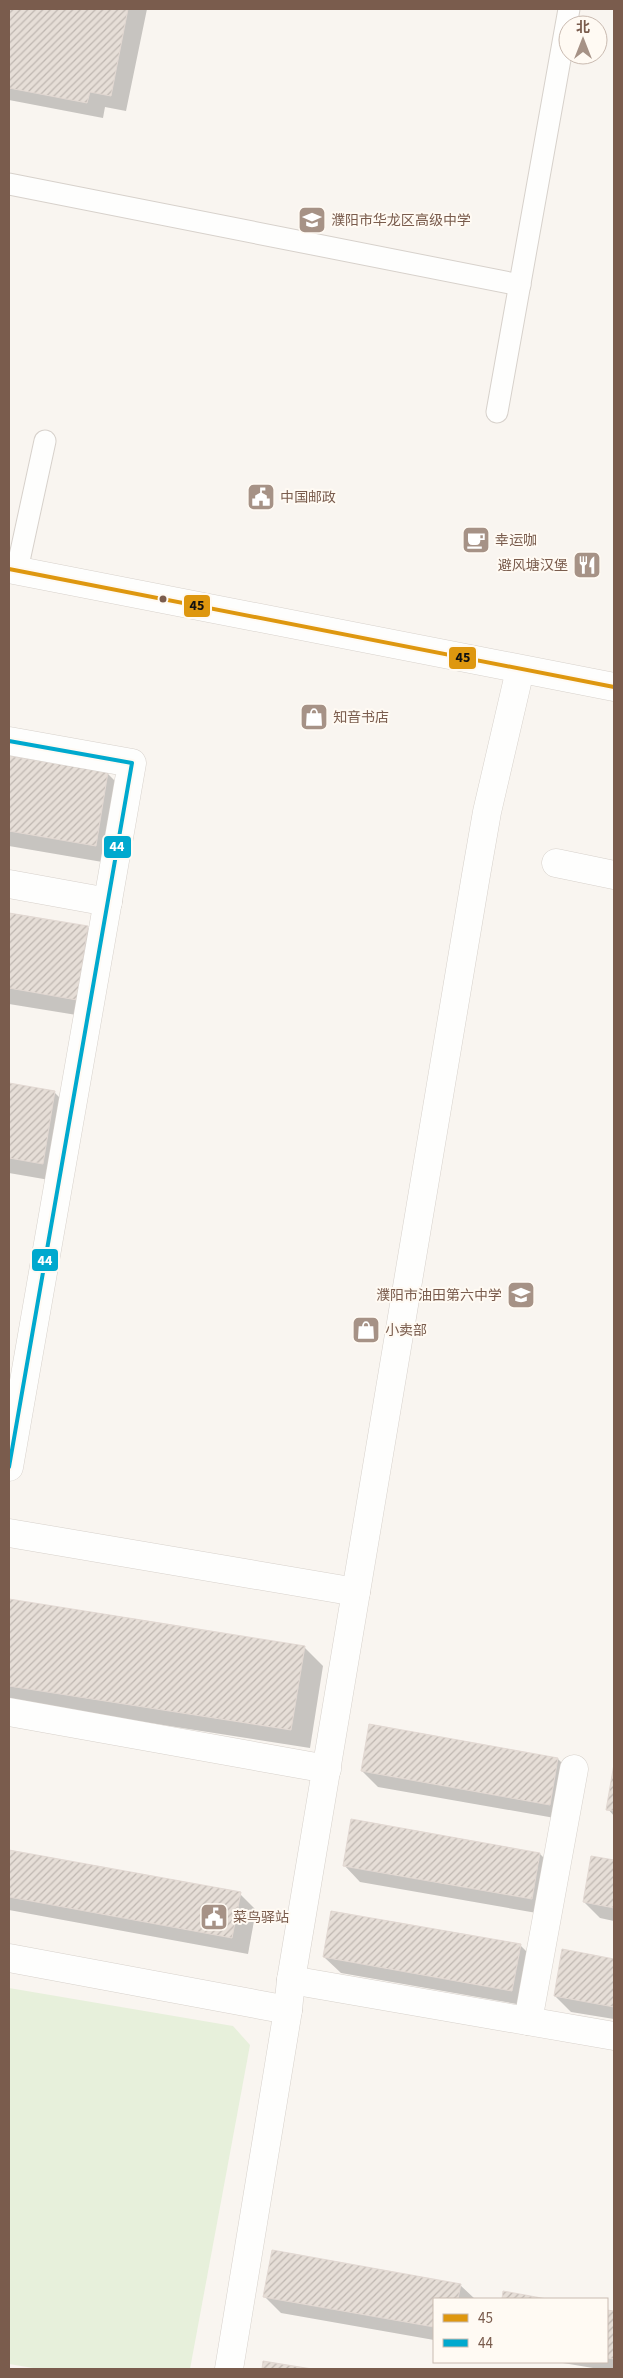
<svg xmlns="http://www.w3.org/2000/svg" width="623" height="2378" viewBox="0 0 623 2378" font-family="'Source Sans 3','Noto Sans SC',sans-serif">
<style>
.green{fill:#e7f0db}
.shadow{fill:#0003}
.building{fill:url(#building-hatch);stroke:#e2d8d2}
.lines{fill:none;stroke-linecap:round;stroke-linejoin:round}
.service-casing{stroke:#d7d1cb;stroke-width:23}
.minor-casing{stroke:#d7d1cb;stroke-width:29}
.tertiary-casing{stroke:#d7d1cb;stroke-width:29}
.service{stroke:#fefefd;stroke-width:21}
.minor{stroke:#fefefd;stroke-width:28}
.tertiary{stroke:#fefefd;stroke-width:28}
.bus-1-casing{stroke:#fffaf3;stroke-width:8}
.bus-2-casing{stroke:#fffaf3;stroke-width:8}
.bus-1{stroke:#de970f;stroke-width:4}
.bus-2{stroke:#00a9ce;stroke-width:4}
.bus-dot{fill:#7a5c4d;stroke:#fffaf3;stroke-width:2}
.labels{text-anchor:middle;stroke-width:4;stroke-linejoin:round;paint-order:stroke}
.poi-label{font-size:14px;fill:#7a5c4d;stroke:#fffaf3;text-anchor:start}
.line-badge{stroke:#fffaf3;stroke-width:2}
.badge-label{font-size:14px;text-anchor:middle;font-weight:bold;fill:#fff}
.pale-badge-label{font-size:14px;text-anchor:middle;font-weight:bold;fill:#111}
</style>
<defs>
<pattern id="building-hatch" width="6" height="6" patternUnits="userSpaceOnUse" patternTransform="scale(1.25)"><rect width="6" height="6" fill="#e6ded7"/><path d="M-1 1l2-2M0 6l6-6M5 7l2-2" fill="none" stroke="#bfb7b1"/></pattern>
</defs>
<rect width="100%" height="100%" fill="#f9f5f0"/>
<!-- green -->
<polygon class="green" points="9,1988 233,2026 250,2045 190,2369 39,2369 9,2364"/>
<!-- shadow -->
<g class="shadow">
<polygon points="9,9 147,9 126,111 105,107 103,118 9,100"/>
<polygon points="9,757 107,773 126,792 114,864 9,846"/>
<polygon points="9,914 88,928 107,946 95,1018 9,1004"/>
<polygon points="9,1084 54,1092 73,1111 61,1182 9,1173"/>
<polygon points="9,1600 304,1647 323,1666 310,1748 9,1701"/>
<polygon points="558,1759 574,1775 566,1820 378,1787 362,1771"/>
<polygon points="614,1771 614,1816 608,1809"/>
<polygon points="9,1851 240,1894 256,1910 248,1954 9,1910"/>
<polygon points="540,1854 556,1870 548,1915 360,1882 344,1865"/>
<polygon points="592,1857 614,1861 614,1921 600,1918 584,1902"/>
<polygon points="520,1945 536,1961 528,2006 341,1973 324,1957"/>
<polygon points="563,1951 614,1960 614,2019 571,2012 555,1996"/>
<polygon points="460,2285 475,2299 434,2299 434,2340 281,2313 265,2297"/>
<polygon points="607,2311 614,2312 614,2369 599,2369 557,2362 607,2362"/>
</g>
<!-- building -->
<g class="building">
<polygon points="9,9 128,9 111,96 90,92 87,103 9,88"/>
<polygon points="9,756 108,772 96,846 9,831"/>
<polygon points="9,913 88,926 77,1000 9,988"/>
<polygon points="9,1083 55,1091 43,1164 9,1158"/>
<polygon points="9,1599 305,1646 291,1730 9,1686"/>
<polygon points="369,1724 558,1758 550,1805 361,1771"/>
<polygon points="614,1764 614,1811 606,1810"/>
<polygon points="351,1819 540,1853 532,1899 343,1866"/>
<polygon points="9,1850 241,1892 232,1938 9,1897"/>
<polygon points="591,1856 614,1860 614,1908 583,1902"/>
<polygon points="331,1911 521,1944 512,1991 323,1957"/>
<polygon points="562,1949 614,1959 614,2007 554,1996"/>
<polygon points="272,2250 461,2284 458,2299 434,2299 434,2327 263,2297"/>
<polygon points="503,2291 547,2299 502,2299"/>
<polygon points="607,2310 614,2311 614,2359 607,2358"/>
<polygon points="263,2361 312,2369 262,2369"/>
</g>
<g class="lines">
<defs>
<g id="service">
<polyline points="9,184 520,285"/>
<polyline points="497,412 569,9"/>
<polyline points="17,570 45,441"/>
</g>
<g id="minor">
<polyline points="9,741 132,763 9,1467"/>
<polyline points="556,863 614,875"/>
<polyline points="9,884 108,902"/>
<polyline points="9,1533 356,1592"/>
<polyline points="9,1712 327,1769"/>
<polyline points="9,1958 288,2010"/>
<polyline points="291,1980 614,2036"/>
<polyline points="528,2021 574,1769"/>
<polyline points="229,2369 288,2010 291,1980 476,875 487,812 520,670"/>
</g>
<polyline id="tertiary" points="9,569 614,687"/>
</defs>
<!-- service casing -->
<use href="#service" class="service-casing"/>
<!-- minor casing -->
<use href="#minor" class="minor-casing"/>
<!-- tertiary casing -->
<use href="#tertiary" class="tertiary-casing"/>
<!-- service -->
<use href="#service" class="service"/>
<!-- minor -->
<use href="#minor" class="minor"/>
<!-- tertiary -->
<use href="#tertiary" class="tertiary"/>
<defs>
<polyline id="bus-1" points="9,569 614,687"/>
<polyline id="bus-2" points="9,741 132,763 9,1467"/>
</defs>
<!-- bus-1 casing -->
<use href="#bus-1" class="bus-1-casing"/>
<!-- bus-2 casing -->
<use href="#bus-2" class="bus-2-casing"/>
<!-- bus-1 -->
<use href="#bus-1" class="bus-1"/>
<!-- bus-2 -->
<use href="#bus-2" class="bus-2"/>
</g>
<!-- icons -->
<defs>
<symbol id="school-square" viewBox="-11 -11 22 22"><rect x="-9" y="-9" width="18" height="18" rx="4" fill="#a69286" stroke="#fffaf3"/><path d="M0-5L7-2L0 1L-7-2ZM-4 1L0 2.5L4 1V4Q0 6-4 4Z" fill="#fff"/></symbol>
<symbol id="civic-square" viewBox="-11 -11 22 22"><rect x="-9" y="-9" width="18" height="18" rx="4" fill="#a69286" stroke="#fffaf3"/><path d="M-.6-6.5H3V-4.5H.6V-3L4-1V1h2V6H-6V1h2V-1L-.6-3ZM-1.2 2.5V6h2.4V2.5Z" fill="#fff"/></symbol>
<symbol id="cafe-square" viewBox="-11 -11 22 22"><rect x="-9" y="-9" width="18" height="18" rx="4" fill="#a69286" stroke="#fffaf3"/><path d="M-5.5-4.5H6V0H3Q3 3.5 0 3.5H-2.5Q-5.5 3.5-5.5 0ZM3-3.2v2h1.7v-2ZM-6 4.5H4V6H-6Z" fill="#fff"/></symbol>
<symbol id="restaurant-square" viewBox="-11 -11 22 22"><rect x="-9" y="-9" width="18" height="18" rx="4" fill="#a69286" stroke="#fffaf3"/><path d="M-5-6h1v4h1v-4h1v4h1v-4h1v5L-1.5 .5V6h-2V.5L-5-1ZM5-6V6H3V1.5H1.5Q1.5-4 5-6Z" fill="#fff"/></symbol>
<symbol id="shop-square" viewBox="-11 -11 22 22"><rect x="-9" y="-9" width="18" height="18" rx="4" fill="#a69286" stroke="#fffaf3"/><path d="M-5-2.5h2.3a2.7 3.5 0 0 1 5.4 0H5L5.5 6h-11ZM-1.5-2.5h3a1.5 2.3 0 0 0-3 0Z" fill="#fff"/></symbol>
</defs>
<g fill-rule="evenodd">
<use href="#school-square" x="296" y="204" width="32" height="32"/>
<use href="#civic-square" x="245" y="481" width="32" height="32"/>
<use href="#cafe-square" x="460" y="524" width="32" height="32"/>
<use href="#restaurant-square" x="571" y="549" width="32" height="32"/>
<use href="#shop-square" x="298" y="701" width="32" height="32"/>
<use href="#school-square" x="505" y="1279" width="32" height="32"/>
<use href="#shop-square" x="350" y="1314" width="32" height="32"/>
<use href="#civic-square" x="198" y="1901" width="32" height="32"/>
</g>
<!-- markers -->
<circle class="bus-dot" cx="163" cy="599" r="4.5"/>
<g class="labels">
<!-- poi labels -->
<g class="poi-label">
<text x="331" y="225">濮阳市华龙区高级中学</text>
<text x="280" y="502">中国邮政</text>
<text x="495" y="545">幸运咖</text>
<text x="568" y="570" text-anchor="end">避风塘汉堡</text>
<text x="333" y="722">知音书店</text>
<text x="502" y="1300" text-anchor="end">濮阳市油田第六中学</text>
<text x="385" y="1335">小卖部</text>
<text x="233" y="1922">菜鸟驿站</text>
</g>
</g>
<g class="line-badge">
<rect x="183" y="594" width="28" height="24" rx="5" fill="#de970f"/>
<rect x="448" y="646" width="29" height="24" rx="5" fill="#de970f"/>
<rect x="103" y="835" width="29" height="24" rx="5" fill="#00a9ce"/>
<rect x="31" y="1248" width="28" height="24" rx="5" fill="#00a9ce"/>
</g>
<g class="badge-label">
<text x="117" y="851">44</text>
<text x="45" y="1265">44</text>
</g>
<g class="pale-badge-label">
<text x="197" y="610">45</text>
<text x="463" y="662">45</text>
</g>
<!-- border -->
<rect width="623" height="2378" fill="none" stroke="#7a5c4d" stroke-width="20"/>
<!-- legend -->
<rect x="433" y="2298" width="175" height="65" fill="#fffaf3" stroke="#cabbb1"/>
<rect x="443" y="2314" width="25" height="8" fill="#de970f" stroke="#cabbb1"/>
<text x="478" y="2323" font-size="15" fill="#7a5c4d">45</text>
<rect x="443" y="2339" width="25" height="8" fill="#00a9ce" stroke="#cabbb1"/>
<text x="478" y="2348" font-size="15" fill="#7a5c4d">44</text>
<!-- north arrow -->
<g transform="translate(583 40)"><circle r="24" fill="#fffaf3" stroke="#cabbb1"/>
<path d="M0-4L9 19L0 12L-9 19Z" fill="#a69286"/>
<text y="-8" font-size="14" font-weight="bold" text-anchor="middle" fill="#7a5c4d">北</text>
</g>
</svg>
